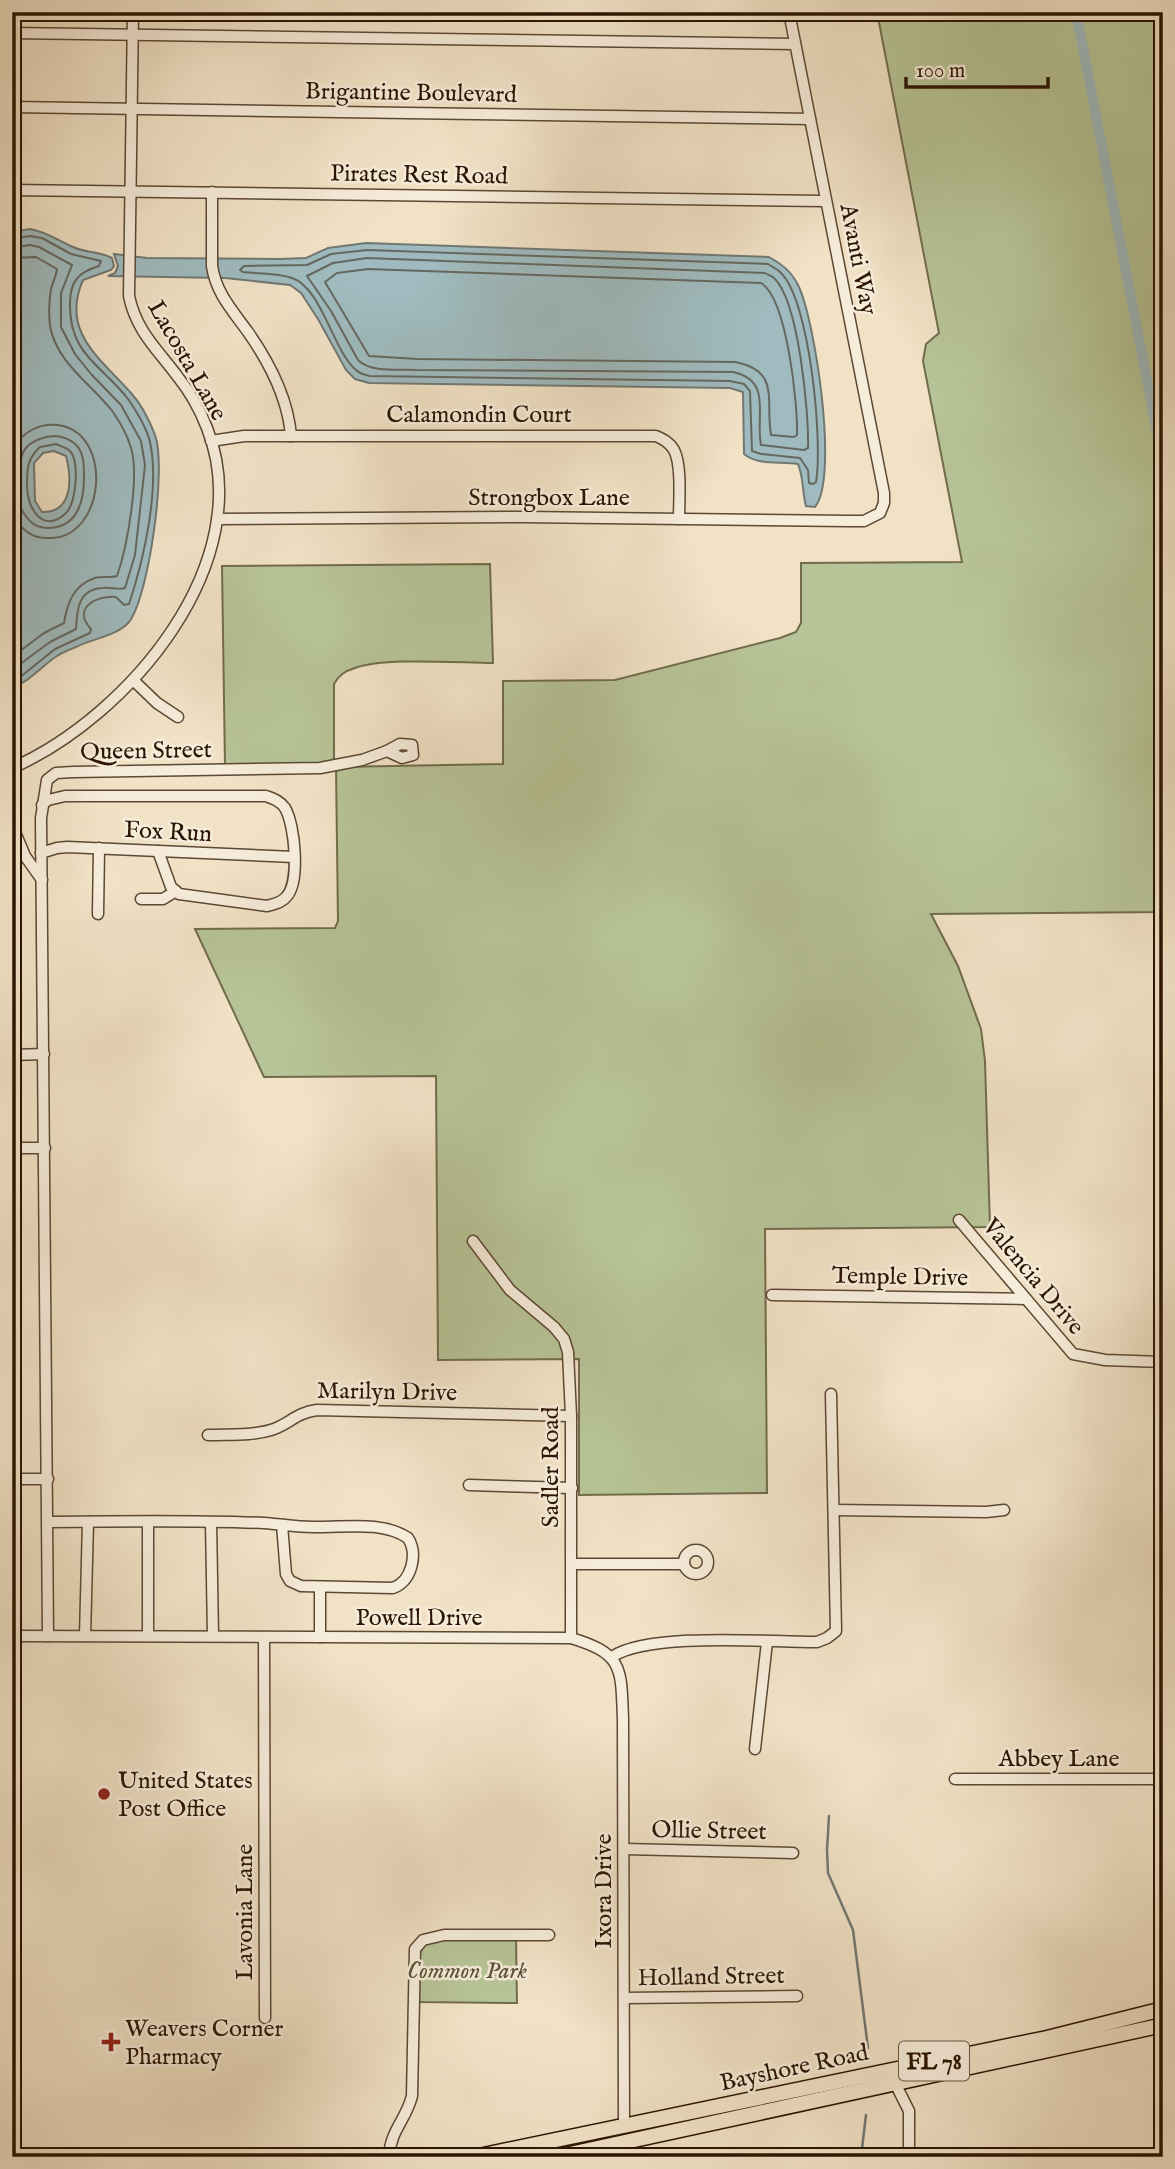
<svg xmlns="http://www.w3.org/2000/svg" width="1175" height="2169" viewBox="0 0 1175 2169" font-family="'IM FELL English',serif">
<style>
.green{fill:#b7c497;stroke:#716c4c;stroke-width:2}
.water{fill:#9fbbbf;stroke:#717873;stroke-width:2;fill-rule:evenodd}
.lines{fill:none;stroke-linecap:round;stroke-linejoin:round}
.shore{stroke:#656860;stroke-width:2}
.stream{stroke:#717873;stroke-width:2.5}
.canal{stroke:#9fbbbf;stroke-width:10}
.minor-casing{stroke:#5c4833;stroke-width:13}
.major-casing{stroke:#2b1402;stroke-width:17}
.minor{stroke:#f6ecda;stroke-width:10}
.major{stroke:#f1e2c6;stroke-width:14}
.poi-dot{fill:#8f2418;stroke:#f6ecda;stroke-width:2.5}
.labels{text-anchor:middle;stroke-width:5;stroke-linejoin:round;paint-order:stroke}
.shield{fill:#f6ecda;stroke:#685543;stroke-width:2}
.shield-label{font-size:23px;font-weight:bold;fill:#2b1402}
.street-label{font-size:24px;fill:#2b1402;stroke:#f6ecda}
.poi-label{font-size:24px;fill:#2b1402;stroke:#f6ecda;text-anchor:start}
.park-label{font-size:24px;font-style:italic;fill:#5c5236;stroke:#f6ecda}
</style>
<rect width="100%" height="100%" fill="#f1e2c6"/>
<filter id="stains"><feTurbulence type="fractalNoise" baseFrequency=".00286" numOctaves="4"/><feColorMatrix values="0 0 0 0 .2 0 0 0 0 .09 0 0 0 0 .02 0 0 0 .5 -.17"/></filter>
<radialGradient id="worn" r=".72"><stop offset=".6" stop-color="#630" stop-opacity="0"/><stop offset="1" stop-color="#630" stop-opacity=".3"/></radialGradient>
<!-- green -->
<g class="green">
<polygon points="877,12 1163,12 1163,912 931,914 958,966 981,1029 985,1061 990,1227 765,1229 767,1493 579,1495 579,1359 438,1360 436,1076 264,1077 195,929 335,928 338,921 336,767 503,764 503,681 615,680 780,638 796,632 801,623 801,563 962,562 923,361 926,344 939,333"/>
<path d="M 490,564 L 493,663 C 459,663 384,657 355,668 C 345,671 339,675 334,684 L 334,763 L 225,766 L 222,566 Z"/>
<path d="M 516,1938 L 517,2003 L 417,2002 C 417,1982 411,1949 432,1940 Z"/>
</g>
<!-- water -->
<g class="water">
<path d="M 30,229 C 47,232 57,240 73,247 C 85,253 99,251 112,258 L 114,266 L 111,270 L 83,280 C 60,332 101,359 131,393 C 141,404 150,422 155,435 C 167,466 149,596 129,622 C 117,636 91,639 76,647 C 69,650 63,652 57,656 C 44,664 27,684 14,686 L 12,232 ZM 54,451 L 66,456 C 72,479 73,513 42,512 L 35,501 L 34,463 L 43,453 Z"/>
<path d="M 366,243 L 769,257 C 783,265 792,272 799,287 C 815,322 839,477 815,507 L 806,506 C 802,492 804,478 798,464 C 781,461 758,466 744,454 L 743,392 L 730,388 L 369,383 L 355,379 L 346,370 L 318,319 L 301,293 L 290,285 L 225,278 L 108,276 L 115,273 L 118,266 L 114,254 L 147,258 L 280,259 L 306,258 L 328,248 Z"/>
</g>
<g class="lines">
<!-- shore -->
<g class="shore">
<path d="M 12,239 L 30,236 L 42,238 L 71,254 L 101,261 L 99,266 C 79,272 70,281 70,303 C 69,355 101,364 128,399 C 136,410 147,429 150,442 C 160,488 144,559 129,604 L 124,605 L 116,597 C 95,595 72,609 91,629 L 90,633 L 55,649 L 19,678 L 12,679"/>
<path d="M 12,248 L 30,245 L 39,247 L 72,265 L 61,293 L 61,327 L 75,354 L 91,374 L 121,405 L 141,441 L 145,465 L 135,555 L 125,588 C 118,590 110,587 103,588 C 77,589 77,612 76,629 L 50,642 L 12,670"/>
<path d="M 367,250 L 768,264 C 772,267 778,269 781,273 C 810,301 823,443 816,482 L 813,484 L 809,483 L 808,470 L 800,458 L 761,454 L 752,451 L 750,391 L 744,384 L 730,381 L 370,376 C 365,375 360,374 356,370 C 333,351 322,288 292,278 C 277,273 259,274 243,272 L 240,270 L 244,266 L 307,265 L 331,254 Z"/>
<path d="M 12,258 L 36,257 L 57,269 C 56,276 53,282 51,289 C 49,300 49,316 50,326 C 57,364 92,384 113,412 C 119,421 127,434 130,445 C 141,473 127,547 117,576 C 110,578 102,576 95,578 C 73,585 67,604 64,623 L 44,633 L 12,657"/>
<path d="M 367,258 L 765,273 C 768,275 772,276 774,278 C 799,301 809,414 808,448 L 804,450 L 761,445 C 755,415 773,381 733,372 L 416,370 C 399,369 371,373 358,360 L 331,311 L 307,276 L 333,263 Z"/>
<path d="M 368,269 L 761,283 C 787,298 798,405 797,435 L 794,437 L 771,435 C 765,400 781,371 735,362 L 417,359 L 369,356 L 325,282 L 337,273 Z"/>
<path d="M 53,436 C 61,436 71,439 77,446 C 84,453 84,467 84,477 C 84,500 78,527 49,528 C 36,528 30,523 23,512 C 17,503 18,491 18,481 C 19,454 23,440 53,436 Z"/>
<path d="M 56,444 C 60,446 67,448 70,451 C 80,462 76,503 66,513 C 43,535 27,508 27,486 C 27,469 27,459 40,447 Z"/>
<path d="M 12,449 C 22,433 38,423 57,425 C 114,431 106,537 51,538 C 31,539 22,530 12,514"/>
</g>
<!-- stream -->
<g class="stream">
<polyline points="829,1816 827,1850 828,1873 853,1930 868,2048"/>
<polyline points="861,2157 866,2115"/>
</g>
<!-- canal -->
<polyline class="canal" points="1076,12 1163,463"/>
<defs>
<g id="minor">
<polyline points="12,33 795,44"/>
<polyline points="12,107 810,119"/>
<polyline points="12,190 825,201"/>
<path d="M 212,192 L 212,266 C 216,293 232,310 248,332 C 269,362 288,398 291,436"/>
<path d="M 211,441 L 244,436 L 656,436 C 663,439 669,442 674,450 C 682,465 679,501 679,519"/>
<polyline points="217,519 523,517 849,521 864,521 880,513 884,503 884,493 789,12"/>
<polyline points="133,680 157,703 178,717"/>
<polygon points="400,744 412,745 413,755 402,758 387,751"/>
<path d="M 12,768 C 128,717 260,562 207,428 C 200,410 190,392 178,377 C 158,350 136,331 129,296 L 133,12"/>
<path d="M 42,805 L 48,800 L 65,796 L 266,796 C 274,799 280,801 285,808 C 295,825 300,881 287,896 C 282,903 274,904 267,906 L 179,894 L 171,887 L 158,851"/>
<polyline points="12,825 25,856 42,880"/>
<polyline points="41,853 57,848 67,847 294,857"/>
<polyline points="141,899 163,899 176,891"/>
<polyline points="98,914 99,848"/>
<polyline points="12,1055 44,1054"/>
<polyline points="12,1148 45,1148"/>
<polyline points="959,1220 1073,1354 1105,1360 1163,1362"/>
<polyline points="473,1241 510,1290 554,1327 564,1339 568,1352 571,1416 571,1638"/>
<polyline points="772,1295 1026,1299"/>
<path d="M 208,1435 C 228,1434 252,1436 271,1430 C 290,1424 295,1413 317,1410 L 571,1416"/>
<polyline points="12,1479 48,1479"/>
<polyline points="469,1485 572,1488"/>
<polyline points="834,1510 986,1512 1004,1510"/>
<path d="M 49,1522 C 119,1521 194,1520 264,1523 C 280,1524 296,1527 313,1527 C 343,1528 381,1520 408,1538 C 418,1554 412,1581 393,1588 L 301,1586 L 290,1581 L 286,1574 L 282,1525"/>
<polyline points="148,1522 148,1636"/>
<polyline points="211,1522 213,1636"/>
<circle cx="696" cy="1562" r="12"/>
<polyline points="572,1564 684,1564"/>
<polyline points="320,1587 320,1637"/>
<path d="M 12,1636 L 571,1638 C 624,1654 621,1668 623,1720 L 624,2127"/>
<polyline points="48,1636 41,818 47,780 56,773 73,772 320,768 362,760 387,751"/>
<polyline points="85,1636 88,1522"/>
<polyline points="264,1637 265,2018"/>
<path d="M 612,1657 C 648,1632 771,1642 817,1642 L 827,1638 L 836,1631 L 831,1394"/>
<polyline points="755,1749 767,1642"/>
<polyline points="955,1779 1163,1779"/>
<polyline points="624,1849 793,1853"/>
<polyline points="625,1998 797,1996"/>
<polyline points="896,2085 909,2111 909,2157"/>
<polyline points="624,2142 624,2157"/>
<path d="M 389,2157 C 390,2131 406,2120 412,2096 L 415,1949 L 423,1940 L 444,1935 L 549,1935"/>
</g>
<g id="major">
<polyline points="474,2157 1047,2038 1163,2009"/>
<polyline points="556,2157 1163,2025"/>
</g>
</defs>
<!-- minor casing -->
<use href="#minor" class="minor-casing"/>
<!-- major casing -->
<use href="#major" class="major-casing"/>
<!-- minor -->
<use href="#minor" class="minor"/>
<!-- major -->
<use href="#major" class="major"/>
</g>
<!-- markers -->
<g class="poi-dot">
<circle cx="104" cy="1794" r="7"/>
<path d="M107.5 2031.5h7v7h7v7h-7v7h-7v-7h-7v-7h7z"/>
</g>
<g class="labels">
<!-- shield labels -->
<rect class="shield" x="899" y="2041.5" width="70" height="39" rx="5"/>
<g class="shield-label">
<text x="934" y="2069">FL 78</text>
</g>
<!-- street labels -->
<g class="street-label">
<text transform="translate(411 92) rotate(1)" y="8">Brigantine Boulevard</text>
<text transform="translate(419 174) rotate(1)" y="8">Pirates Rest Road</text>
<text transform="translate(859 259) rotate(79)" y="8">Avanti Way</text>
<text transform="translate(188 360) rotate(60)" y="8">Lacosta Lane</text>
<text x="479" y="422">Calamondin Court</text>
<text x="549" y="505">Strongbox Lane</text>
<text transform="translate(146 750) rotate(-1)" y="8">Queen Street</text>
<text transform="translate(168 831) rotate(3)" y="8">Fox Run</text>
<text transform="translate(900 1276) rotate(1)" y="8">Temple Drive</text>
<text transform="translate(1034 1276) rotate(50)" y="8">Valencia Drive</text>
<text transform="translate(387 1391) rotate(1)" y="8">Marilyn Drive</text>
<text transform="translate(550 1467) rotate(-90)" y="8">Sadler Road</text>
<text x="419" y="1625">Powell Drive</text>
<text x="1059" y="1766">Abbey Lane</text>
<text transform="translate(709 1830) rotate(1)" y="8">Ollie Street</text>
<text transform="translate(603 1891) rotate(-90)" y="8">Ixora Drive</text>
<text transform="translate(244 1912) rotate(-90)" y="8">Lavonia Lane</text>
<text transform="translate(711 1976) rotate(-1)" y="8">Holland Street</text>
<text transform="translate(794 2067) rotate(-12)" y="8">Bayshore Road</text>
</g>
<!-- poi labels -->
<g class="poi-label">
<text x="118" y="1788">United States<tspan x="118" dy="28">Post Office</tspan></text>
<text x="125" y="2036">Weavers Corner<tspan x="125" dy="28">Pharmacy</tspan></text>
</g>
<!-- park labels -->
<g class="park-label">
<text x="467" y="1978">Common Park</text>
</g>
</g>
<!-- margin -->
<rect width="1175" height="2169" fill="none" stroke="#f1e2c6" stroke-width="42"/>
<rect x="14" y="14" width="1147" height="2141" fill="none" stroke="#2b1402" stroke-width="3.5"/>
<rect x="21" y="21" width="1133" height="2127" fill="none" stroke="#2b1402" stroke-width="2"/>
<!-- scale -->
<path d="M906 77v10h142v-10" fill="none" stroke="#2b1402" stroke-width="3.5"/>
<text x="916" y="77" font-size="21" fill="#2b1402" stroke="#f6ecda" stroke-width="5" paint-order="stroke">100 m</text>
<rect width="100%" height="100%" filter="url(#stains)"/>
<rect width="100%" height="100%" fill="url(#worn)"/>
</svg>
